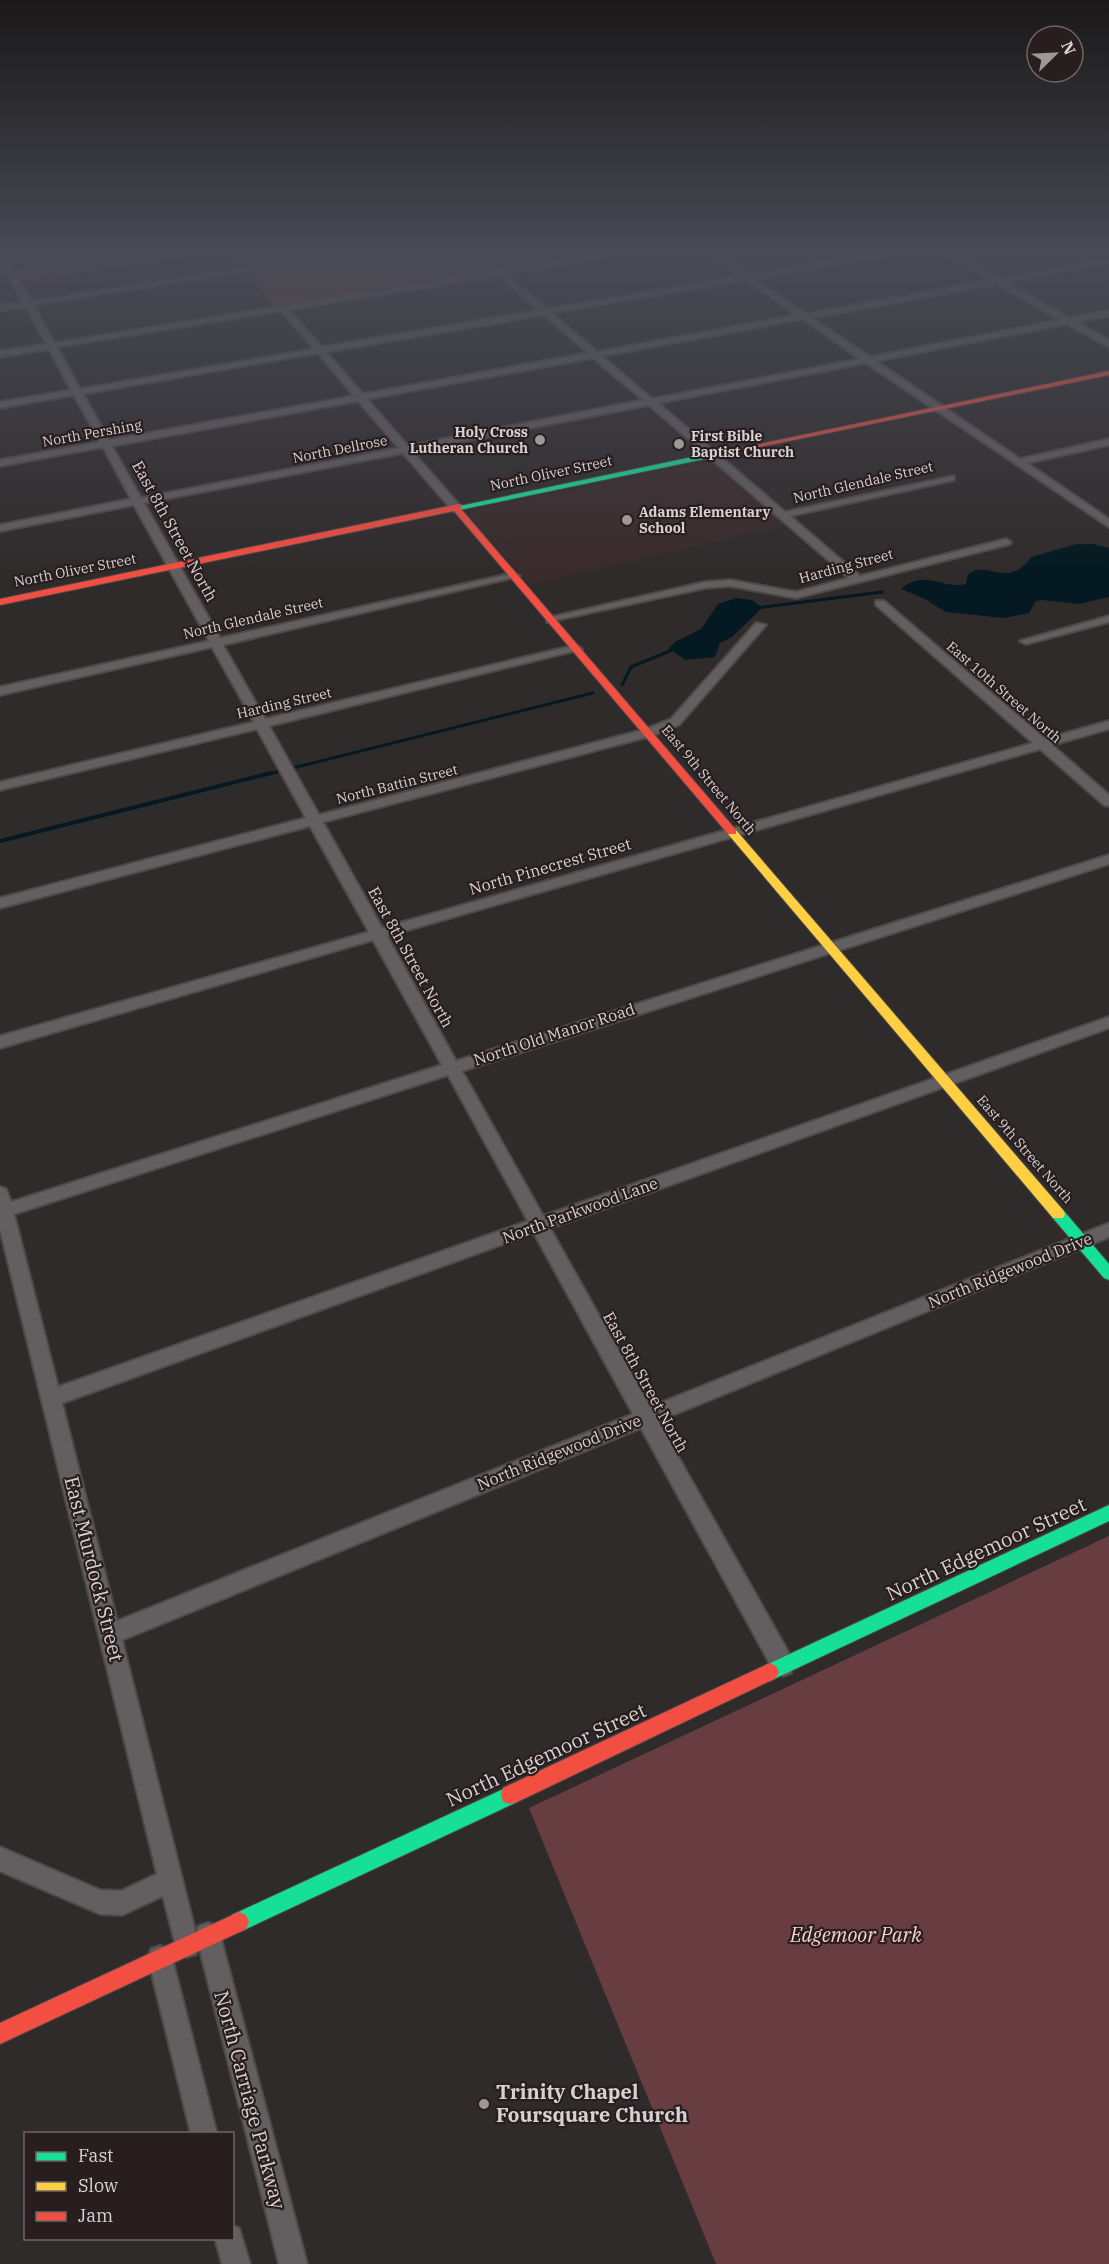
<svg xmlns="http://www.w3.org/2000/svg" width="1109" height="2264" viewBox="0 0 1109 2264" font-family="'IBM Plex Serif',serif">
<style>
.built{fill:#3a2b2c}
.green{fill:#673d41}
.water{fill:#041921}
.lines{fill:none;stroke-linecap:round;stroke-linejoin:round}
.stream-far1{stroke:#041921;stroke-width:3}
.stream{stroke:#041921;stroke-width:4}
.street-casing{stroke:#4e4949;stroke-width:4}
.fast-casing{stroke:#4e4949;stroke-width:2}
.slow-casing{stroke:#4e4949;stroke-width:2}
.jam-casing{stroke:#4e4949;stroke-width:2}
.street{fill:#635e5f;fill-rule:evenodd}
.fast{fill:#16e098;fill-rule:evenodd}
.slow{fill:#ffcf43;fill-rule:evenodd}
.jam{fill:#f24e42;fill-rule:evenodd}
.poi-dot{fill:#9d9797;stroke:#291e1f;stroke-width:2}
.labels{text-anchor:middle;stroke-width:4.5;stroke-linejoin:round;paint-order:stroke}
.far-poi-label{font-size:14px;font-weight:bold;fill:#d8d1d1;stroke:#291e1f;text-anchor:start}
.far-street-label{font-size:14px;fill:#d8d1d1;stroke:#291e1f}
.street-label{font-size:16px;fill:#d8d1d1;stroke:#291e1f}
.near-street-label{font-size:20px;fill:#d8d1d1;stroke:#291e1f}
.near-park-label{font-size:20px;font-style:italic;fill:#f8ced0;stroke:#291e1f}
.near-poi-label{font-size:20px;font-weight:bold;fill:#d8d1d1;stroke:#291e1f;text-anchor:start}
</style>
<rect width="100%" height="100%" fill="#302b2b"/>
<!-- built -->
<polygon class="built" points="711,461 787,525 530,585 469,515 476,509"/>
<!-- green -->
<g class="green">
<polygon points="0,254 211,254 24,282 14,267 36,263 0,265"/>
<polygon points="228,254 592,254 276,306"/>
<polygon points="1109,1536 1109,2264 716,2264 529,1808"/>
</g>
<!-- water -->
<g class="water">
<path d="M 1077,544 L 1093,544 L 1109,548 L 1109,597 L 1079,604 L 1042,600 L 1036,601 L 1029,613 L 1004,618 L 946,612 L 923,598 L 901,589 C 925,568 944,590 966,584 L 968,575 C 987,558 1008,591 1031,557 Z"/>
<polygon points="736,598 752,600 760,606 759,611 732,637 720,643 715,657 685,660 669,648 675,642 701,629 718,604"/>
</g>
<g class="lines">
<!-- stream-far1 -->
<g class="stream-far1">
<polyline points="757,608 882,592"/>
<polyline points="622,685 631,667 677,648"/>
<polyline points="265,775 593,693"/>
</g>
<!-- stream -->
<polyline class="stream" points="0,841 271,773"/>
<defs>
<g id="street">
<path d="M 603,254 L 619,254 L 506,274 L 547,309 L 740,276 L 709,254 L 718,254 L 749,275 L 873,254 L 888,254 L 884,256 L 754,279 L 806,314 L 990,280 L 946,254 L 955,254 L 999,279 L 1109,259 L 1109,263 L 1006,282 L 1069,318 L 1109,310 L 1109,316 L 1076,322 L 1109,340 L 1109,347 L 1067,324 L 876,361 L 1020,459 L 1109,439 L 1109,445 L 1027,463 L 1109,519 L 1109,527 L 866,363 L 658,403 L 785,512 L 954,476 L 954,480 L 790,516 L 860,576 L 1006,539 L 1011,542 L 1010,544 L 796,598 L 730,586 L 705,588 L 547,622 L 547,618 L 705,582 L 730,580 L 796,592 L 849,578 L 649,405 L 412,451 L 461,507 L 461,511 L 453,511 L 403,453 L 144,503 L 220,638 L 514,573 L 520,576 L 223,645 L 265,719 L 576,645 L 582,649 L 269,726 L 319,815 L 643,730 L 671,719 L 756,623 L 766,625 L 679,725 L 651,736 L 323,822 L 382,928 L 1033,743 L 876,605 L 876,601 L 884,601 L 1045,739 L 1109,721 L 1109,729 L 1052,745 L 1109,795 L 1109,806 L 1104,805 L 1040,749 L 387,936 L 456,1061 L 1109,855 L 1109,864 L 462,1071 L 543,1216 L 1109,1017 L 1109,1028 L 550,1228 L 650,1407 L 1109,1223 L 1109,1237 L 658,1421 L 791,1657 L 794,1665 L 791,1673 L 783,1676 L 775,1673 L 641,1428 L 122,1640 L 196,1934 L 199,1926 L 208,1923 L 217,1926 L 220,1935 L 307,2264 L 279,2264 L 199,1946 L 196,1954 L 187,1957 L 178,1954 L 163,1896 L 122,1915 L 100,1914 L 0,1871 L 0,1847 L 100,1890 L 121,1891 L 157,1874 L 0,1229 L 0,1187 L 6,1189 L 11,1202 L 442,1065 L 373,940 L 0,1048 L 0,1036 L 369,932 L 310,826 L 0,908 L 0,898 L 306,818 L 257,729 L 0,790 L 0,782 L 254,722 L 212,647 L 0,695 L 0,687 L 209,641 L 134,505 L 0,531 L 0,525 L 131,499 L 103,447 L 0,466 L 0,460 L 100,442 L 74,395 L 0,408 L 0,402 L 71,390 L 49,349 L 0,357 L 0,351 L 46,344 L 26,307 L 0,311 L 0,305 L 23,302 L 6,272 L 0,268 L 0,264 L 9,264 L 31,301 L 242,269 L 246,271 L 33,305 L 54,343 ZM 498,275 L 539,310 L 322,347 L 289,310 ZM 746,280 L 797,315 L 597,352 L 552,313 ZM 997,284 L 1060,320 L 870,357 L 812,318 ZM 281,311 L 314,349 L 80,389 L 57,347 ZM 544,315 L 588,353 L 363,394 L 326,352 ZM 803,319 L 860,359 L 652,399 L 602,356 ZM 318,353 L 354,396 L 109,440 L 83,394 ZM 593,358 L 643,400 L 408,446 L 367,399 ZM 358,401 L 399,448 L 141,498 L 112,446 ZM 448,1075 L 528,1221 L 58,1387 L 14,1214 ZM 534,1233 L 633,1414 L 117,1621 L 62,1403 Z"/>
<polygon points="1109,616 1109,622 1026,644 1020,641"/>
<polygon points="160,1946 169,1949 172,1958 217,2134 191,2134 148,1958 151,1949"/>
<polygon points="232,2226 239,2228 250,2264 222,2264 215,2238 232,2238"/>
</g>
<g id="fast">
<polygon points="721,451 725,453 724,455 459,510 455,507"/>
<polygon points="1058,1208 1063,1210 1109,1264 1109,1280 1104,1278 1053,1218 1051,1214 1053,1210"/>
<polygon points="1109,1505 1109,1521 776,1678 770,1681 764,1678 761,1672 764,1666"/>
<polygon points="510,1786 517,1788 519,1795 517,1802 246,1929 239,1932 232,1929 229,1922 232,1915"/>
</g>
<polygon id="slow" points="732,829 736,830 1063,1210 1065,1214 1063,1218 1053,1218 728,834 728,830"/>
<g id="jam">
<polygon points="1109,371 1109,375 721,455 717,453"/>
<polygon points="459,504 462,505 461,509 736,830 736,834 728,834 454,511 0,605 0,599"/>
<polygon points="770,1663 776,1666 779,1672 776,1678 517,1802 510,1804 503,1802 501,1795 503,1788"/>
<polygon points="239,1912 246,1915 249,1922 246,1929 0,2044 0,2023"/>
</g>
</defs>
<!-- street casing -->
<use href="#street" class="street-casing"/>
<!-- fast casing -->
<use href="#fast" class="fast-casing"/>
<!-- slow casing -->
<use href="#slow" class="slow-casing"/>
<!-- jam casing -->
<use href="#jam" class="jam-casing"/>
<!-- street -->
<use href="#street" class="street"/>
<!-- fast -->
<use href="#fast" class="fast"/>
<!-- slow -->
<use href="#slow" class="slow"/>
<!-- jam -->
<use href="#jam" class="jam"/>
</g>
<!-- sky -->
<linearGradient id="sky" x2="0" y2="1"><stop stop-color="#1a1818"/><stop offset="0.44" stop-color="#484a55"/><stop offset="1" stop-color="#484a55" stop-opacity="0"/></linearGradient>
<rect width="1109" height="571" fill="url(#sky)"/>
<!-- markers -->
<g class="poi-dot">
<circle cx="540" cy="440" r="6"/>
<circle cx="679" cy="444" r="6"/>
<circle cx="627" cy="520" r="6"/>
<circle cx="484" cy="2104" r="6"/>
</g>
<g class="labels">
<!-- far-poi labels -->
<g class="far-poi-label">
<text x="528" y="437" text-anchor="end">Holy Cross<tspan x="528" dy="16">Lutheran Church</tspan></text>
<text x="691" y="441">First Bible<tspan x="691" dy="16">Baptist Church</tspan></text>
<text x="639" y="517">Adams Elementary<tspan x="639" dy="16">School</tspan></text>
</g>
<!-- far-street labels -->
<g class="far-street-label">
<text transform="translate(92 433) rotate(-10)" y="5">North Pershing</text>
<text transform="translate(340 449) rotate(-11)" y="5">North Dellrose</text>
<text transform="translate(551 473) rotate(-12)" y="5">North Oliver Street</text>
<text transform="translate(863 482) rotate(-13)" y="5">North Glendale Street</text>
<text transform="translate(846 566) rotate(-15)" y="5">Harding Street</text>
<text transform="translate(75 570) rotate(-11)" y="5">North Oliver Street</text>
<text transform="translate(253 618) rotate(-13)" y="5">North Glendale Street</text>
<text transform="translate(1004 692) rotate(41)" y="5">East 10th Street North</text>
<text transform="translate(284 703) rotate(-13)" y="5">Harding Street</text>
<text transform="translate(709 780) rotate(50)" y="5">East 9th Street North</text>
<text transform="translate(397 784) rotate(-14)" y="5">North Battin Street</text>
<text transform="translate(1025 1149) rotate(49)" y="5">East 9th Street North</text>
</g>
<!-- street labels -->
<g class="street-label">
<text transform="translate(175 531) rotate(61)" y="6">East 8th Street North</text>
<text transform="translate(550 866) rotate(-16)" y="6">North Pinecrest Street</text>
<text transform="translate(411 957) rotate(61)" y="6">East 8th Street North</text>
<text transform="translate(554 1034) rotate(-18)" y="6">North Old Manor Road</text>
<text transform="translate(580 1210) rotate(-20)" y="6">North Parkwood Lane</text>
<text transform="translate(1010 1270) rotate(-22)" y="6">North Ridgewood Drive</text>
<text transform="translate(646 1382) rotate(61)" y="6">East 8th Street North</text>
<text transform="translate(559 1452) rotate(-22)" y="6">North Ridgewood Drive</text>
</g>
<!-- near-street labels -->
<g class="near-street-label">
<text transform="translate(986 1549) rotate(-25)" y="7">North Edgemoor Street</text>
<text transform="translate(94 1569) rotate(76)" y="7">East Murdock Street</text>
<text transform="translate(546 1755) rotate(-25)" y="7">North Edgemoor Street</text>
<text transform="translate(250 2100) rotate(75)" y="7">North Carriage Parkway</text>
</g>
<!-- near-park labels -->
<g class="near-park-label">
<text x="856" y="1942">Edgemoor Park</text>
</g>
<!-- near-poi labels -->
<g class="near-poi-label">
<text x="496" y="2099">Trinity Chapel<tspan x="496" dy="23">Foursquare Church</tspan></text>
</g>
</g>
<!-- legend -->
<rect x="24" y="2132" width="210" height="108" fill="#291e1f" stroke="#6f6666" stroke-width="1.5"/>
<rect x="36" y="2152" width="30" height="9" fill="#16e098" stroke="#6f6666" stroke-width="1.5"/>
<text x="78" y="2162" font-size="18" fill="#d8d1d1">Fast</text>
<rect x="36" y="2182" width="30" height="9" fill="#ffcf43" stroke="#6f6666" stroke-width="1.5"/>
<text x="78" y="2192" font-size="18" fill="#d8d1d1">Slow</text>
<rect x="36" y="2212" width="30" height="9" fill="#f24e42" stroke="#6f6666" stroke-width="1.5"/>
<text x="78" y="2222" font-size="18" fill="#d8d1d1">Jam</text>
<!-- north arrow -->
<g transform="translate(1055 54) rotate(66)"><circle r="28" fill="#291e1f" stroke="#6f6666" stroke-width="1.5"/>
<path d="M0-4.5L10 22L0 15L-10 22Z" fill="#9d9797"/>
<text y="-9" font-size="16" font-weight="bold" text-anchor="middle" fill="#d8d1d1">N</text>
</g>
</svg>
